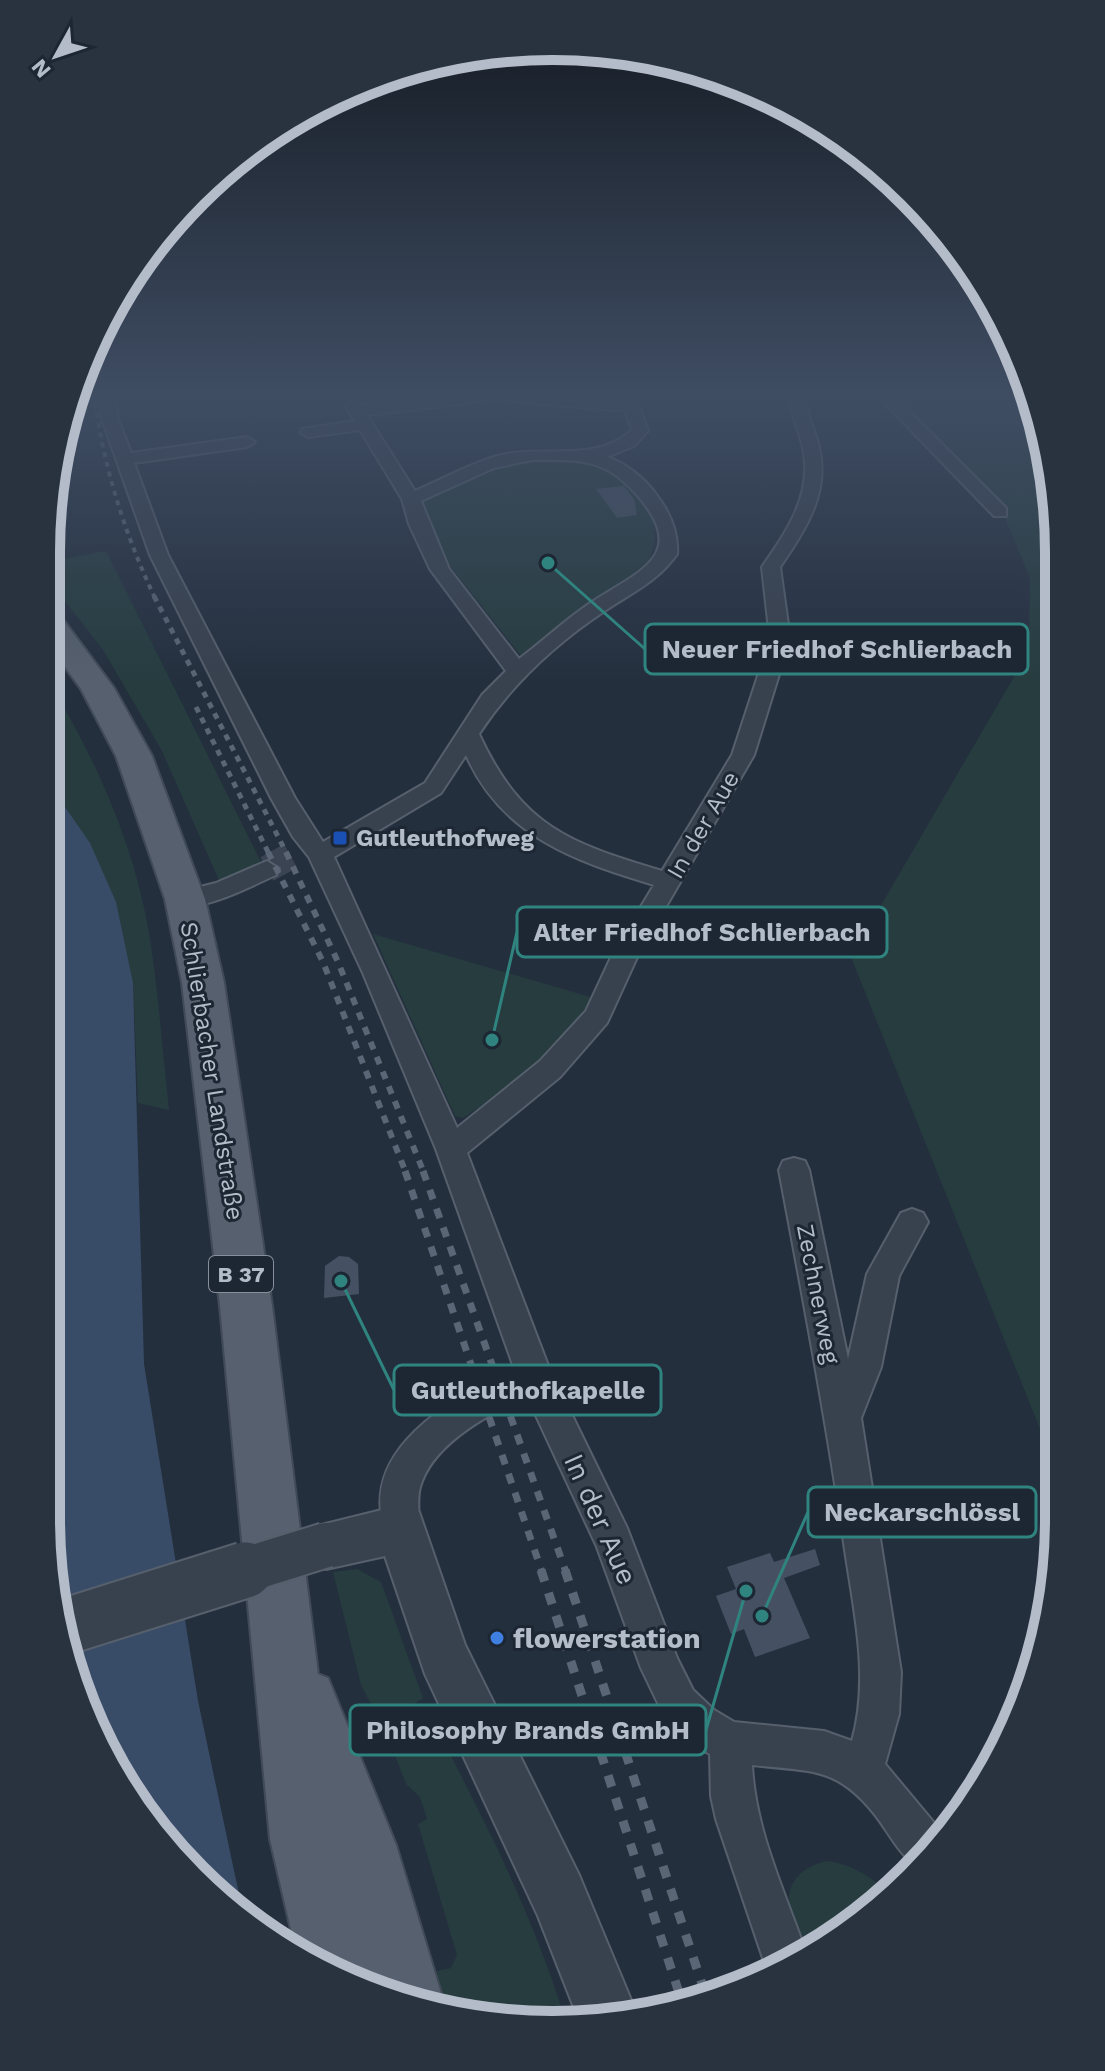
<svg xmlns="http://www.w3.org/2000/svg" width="1105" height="2071" viewBox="0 0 1105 2071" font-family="'Work Sans',sans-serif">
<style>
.green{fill:#263c3f}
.water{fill:#394c67}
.building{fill:#455162}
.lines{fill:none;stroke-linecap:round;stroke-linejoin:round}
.minor-tunnel{stroke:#3a4453;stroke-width:27;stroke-dasharray:27 14;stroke-linecap:butt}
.minor-casing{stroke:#565f6c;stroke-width:4}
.tertiary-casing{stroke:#565f6c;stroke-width:4}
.primary-casing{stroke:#414a57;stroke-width:4}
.minor{fill:#38414e;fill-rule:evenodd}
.tertiary{fill:#38414e;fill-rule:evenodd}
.primary{fill:#56606e;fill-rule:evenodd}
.rail-far4{stroke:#5a6575;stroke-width:4;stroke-dasharray:5 5;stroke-linecap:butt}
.rail-far3{stroke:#5a6575;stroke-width:5;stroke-dasharray:6 6;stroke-linecap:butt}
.rail-far2{stroke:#5a6575;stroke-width:6;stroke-dasharray:8 8;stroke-linecap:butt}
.rail-far1{stroke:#5a6575;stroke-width:7;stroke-dasharray:10 10;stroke-linecap:butt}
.rail{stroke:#5a6575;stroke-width:9;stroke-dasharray:12 12;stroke-linecap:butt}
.tertiary-bridge-far1-casing{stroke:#565f6c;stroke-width:48;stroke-linecap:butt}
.tertiary-bridge-casing{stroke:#565f6c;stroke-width:59;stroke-linecap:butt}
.tertiary-bridge-far1{stroke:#38414e;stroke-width:44}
.tertiary-bridge{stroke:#38414e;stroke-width:55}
.transit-dot{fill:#1a4fb4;stroke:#1d2633;stroke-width:3}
.shop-dot{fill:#3f7fe0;stroke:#1d2633;stroke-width:3}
.labels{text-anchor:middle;stroke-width:6;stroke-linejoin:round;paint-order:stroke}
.shield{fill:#1d2633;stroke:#878f9c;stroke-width:2}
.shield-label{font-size:22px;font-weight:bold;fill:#b4bcc9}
.street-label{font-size:24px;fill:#b4bcc9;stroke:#1d2633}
.poi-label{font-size:24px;font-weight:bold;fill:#b4bcc9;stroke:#1d2633;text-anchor:start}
.near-street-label{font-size:28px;fill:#b4bcc9;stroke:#1d2633}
.near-poi-label{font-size:28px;font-weight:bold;fill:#b4bcc9;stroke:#1d2633;text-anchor:start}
.rim{fill:none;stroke:#b4bcc9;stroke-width:10}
.leader{fill:none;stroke:#308480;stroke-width:3}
.callout-dot{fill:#308480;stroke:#1d2633;stroke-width:3}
.callout{fill:#1d2633;stroke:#308480;stroke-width:3}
.callout-label{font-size:26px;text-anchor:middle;font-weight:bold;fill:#b4bcc9}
</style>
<rect width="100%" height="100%" fill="#242f3e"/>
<!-- green -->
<g class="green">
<polygon points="891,393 1030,393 1055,486 1058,1474 851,957 1029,651 1030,578 1003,513"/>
<path d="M 582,457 C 633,479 674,511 645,570 L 521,656 L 428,538 L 423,502 L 472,473 L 520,460 Z"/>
<polygon points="106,551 263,866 222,887 162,751 103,650 47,578 51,561"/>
<path d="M 47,679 C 97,760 137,850 151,945 C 159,1000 163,1055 169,1110 L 138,1103 L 133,983 L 67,809 L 47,781 Z"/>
<path d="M 373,934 L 594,998 C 573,1047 507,1089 463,1118 L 455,1116 Z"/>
<path d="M 357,1569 L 381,1582 L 423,1698 L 411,1706 L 424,1733 L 436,1727 C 486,1823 534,1917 566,2022 L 444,2010 L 437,1971 L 451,1968 L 457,1955 L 418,1824 L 427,1819 L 420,1797 L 406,1784 L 388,1737 L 361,1685 L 333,1572 Z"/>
<path d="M 826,1861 C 850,1863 873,1878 890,1894 L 805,1950 C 783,1913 777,1874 826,1861 Z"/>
</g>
<!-- water -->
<polygon class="water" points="47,781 90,843 116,902 133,983 144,1364 198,1701 243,1913 151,1827 73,1682 46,1518"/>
<!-- building -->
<g class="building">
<polygon points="624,486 634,499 637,515 617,518 596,489"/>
<polygon points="339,1256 349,1257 358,1264 359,1294 324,1298 325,1266"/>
<polygon points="815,1549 820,1565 784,1578 810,1638 755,1657 744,1629 731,1634 716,1596 736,1589 727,1567 770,1553 774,1562"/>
</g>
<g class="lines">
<!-- minor-tunnel -->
<polyline class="minor-tunnel" points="267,869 294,854"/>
<defs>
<g id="minor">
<path d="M 99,393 L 115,393 L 118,419 L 131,453 L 247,437 L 255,442 L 247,447 L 134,463 L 168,555 L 295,798 L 323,842 L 425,783 L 482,695 L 506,671 L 430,569 L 409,524 L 402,499 L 360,430 L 308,437 L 300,432 L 302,429 L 355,421 L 346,407 L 354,402 L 361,406 C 449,389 533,394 621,401 L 618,393 L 634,393 L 648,431 L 634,446 L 607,457 C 644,470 680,514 677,554 C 657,582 633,592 606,610 C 556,643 511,685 479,734 C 522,827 569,843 662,871 L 732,755 L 770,639 L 762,567 C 787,531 813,494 803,448 C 799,429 789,413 790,393 L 806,393 C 805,413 815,429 819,447 C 830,493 805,531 780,567 L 790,639 L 754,755 L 639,953 L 607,1023 L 560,1077 L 467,1153 L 549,1368 L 627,1528 L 677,1658 L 693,1690 L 714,1710 L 734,1722 L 824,1731 L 852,1741 C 871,1674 852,1604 843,1536 C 825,1414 802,1292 779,1170 L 783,1161 L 794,1158 L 805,1161 L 809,1170 L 848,1359 L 867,1274 L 901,1213 L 912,1209 L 923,1213 L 928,1222 L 899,1276 L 881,1367 L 861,1418 L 901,1672 L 899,1714 L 885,1764 L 940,1830 L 914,1864 C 900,1854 889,1834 879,1820 C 839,1766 813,1772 752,1765 C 755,1829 784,1890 805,1950 L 768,1973 L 716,1819 L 711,1796 L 710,1754 L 684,1740 L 665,1718 L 641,1668 L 597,1547 L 526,1394 C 489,1416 433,1442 420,1487 C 415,1506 423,1523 415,1542 L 402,1547 L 389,1542 C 350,1451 451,1402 513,1365 L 436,1149 L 363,973 L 309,857 L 293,837 L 271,798 L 150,555 L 102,419 ZM 493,400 L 625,411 L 632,430 C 597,463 544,445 501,455 C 471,463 443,479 415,491 L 367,415 ZM 532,460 C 579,460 604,457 637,495 C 691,556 637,572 592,602 C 566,619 543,641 519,659 L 449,569 L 421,501 L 494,468 ZM 466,755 C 502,836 574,861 654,885 L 613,953 L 586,1011 L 540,1061 L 457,1128 L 334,857 L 441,793 Z"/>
<polygon points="875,393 891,393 1006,508 1006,516 994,516"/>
<polygon points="49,513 54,514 63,529 56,547 47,553"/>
<path d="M 267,861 L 279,869 L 276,875 C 251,886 203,912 176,905 L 172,899 L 176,893 L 216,883 Z"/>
</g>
<polygon id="tertiary" points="402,1505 419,1512 465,1645 579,1875 636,2012 580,2023 538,1916 425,1674 385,1556 326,1569 309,1562 302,1545 309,1528"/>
<polygon id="primary" points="47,611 58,613 114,688 152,756 205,899 224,983 272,1306 318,1674 328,1678 396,1845 443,2000 439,2009 422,2008 296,1951 270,1839 220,1306 182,983 165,899 116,756 81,689 47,642"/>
</defs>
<!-- minor casing -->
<use href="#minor" class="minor-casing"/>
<!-- tertiary casing -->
<use href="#tertiary" class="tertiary-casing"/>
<!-- primary casing -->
<use href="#primary" class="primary-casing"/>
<!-- minor -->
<use href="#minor" class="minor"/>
<!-- tertiary -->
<use href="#tertiary" class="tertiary"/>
<!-- primary -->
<use href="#primary" class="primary"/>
<!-- rail-far4 -->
<path class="rail-far4" d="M 94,393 C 103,466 124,532 155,598"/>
<!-- rail-far3 -->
<g class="rail-far3">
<polyline points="154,596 287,854"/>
<polyline points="196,707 269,854"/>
</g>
<!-- rail-far2 -->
<g class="rail-far2">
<polyline points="268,852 323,962 406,1173"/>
<polyline points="286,852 338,962 424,1173"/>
</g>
<!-- rail-far1 -->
<g class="rail-far1">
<polyline points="405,1171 542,1572"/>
<polyline points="423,1171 566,1572"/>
</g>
<!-- rail -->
<g class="rail">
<polyline points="541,1570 682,2002"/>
<polyline points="565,1570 706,1996"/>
</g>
<defs>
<polyline id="tertiary-bridge-far1" points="239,1572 326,1545"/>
<polyline id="tertiary-bridge" points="64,1627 245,1570"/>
</defs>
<!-- tertiary-bridge-far1 casing -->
<use href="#tertiary-bridge-far1" class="tertiary-bridge-far1-casing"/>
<!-- tertiary-bridge casing -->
<use href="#tertiary-bridge" class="tertiary-bridge-casing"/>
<!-- tertiary-bridge-far1 -->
<use href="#tertiary-bridge-far1" class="tertiary-bridge-far1"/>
<!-- tertiary-bridge -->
<use href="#tertiary-bridge" class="tertiary-bridge"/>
</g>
<!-- sky -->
<linearGradient id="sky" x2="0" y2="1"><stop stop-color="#141a22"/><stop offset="0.58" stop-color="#3f4d63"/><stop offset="1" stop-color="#3f4d63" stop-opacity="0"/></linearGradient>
<rect width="1105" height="683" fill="url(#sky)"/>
<!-- markers -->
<rect class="transit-dot" x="332" y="830" width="16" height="16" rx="4"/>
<circle class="shop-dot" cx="497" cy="1638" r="8"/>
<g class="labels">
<!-- shield labels -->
<rect class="shield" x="209" y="1256" width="64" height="36" rx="6"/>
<g class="shield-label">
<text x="241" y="1282">B 37</text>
</g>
<!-- street labels -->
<g class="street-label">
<text transform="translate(703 825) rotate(-60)" y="8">In der Aue</text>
<text transform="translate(212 1071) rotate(81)" y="8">Schlierbacher Landstraße</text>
<text transform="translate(818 1294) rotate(79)" y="8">Zechnerweg</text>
</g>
<!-- poi labels -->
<g class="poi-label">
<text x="356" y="846">Gutleuthofweg</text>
</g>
<!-- near-street labels -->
<g class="near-street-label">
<text transform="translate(601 1519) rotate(66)" y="10">In der Aue</text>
</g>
<!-- near-poi labels -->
<g class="near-poi-label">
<text x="513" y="1648">flowerstation</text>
</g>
</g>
<!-- crop -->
<path d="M0 0H1105V2071H0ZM552 60H553A492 492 0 0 1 1045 552V1519A492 492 0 0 1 553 2011H552A492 492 0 0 1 60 1519V552A492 492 0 0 1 552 60Z" fill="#29323f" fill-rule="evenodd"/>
<path class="rim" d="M552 60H553A492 492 0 0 1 1045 552V1519A492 492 0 0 1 553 2011H552A492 492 0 0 1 60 1519V552A492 492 0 0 1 552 60Z"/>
<!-- callouts -->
<path class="leader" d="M548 563L645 649M492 1040L517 932M341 1281L394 1390M762 1616L808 1512M746 1591L706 1730"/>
<g class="callout-dot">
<circle cx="548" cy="563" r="8"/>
<circle cx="492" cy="1040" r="8"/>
<circle cx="341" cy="1281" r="8"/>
<circle cx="762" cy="1616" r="8"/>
<circle cx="746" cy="1591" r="8"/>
</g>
<g class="callout">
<rect x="645" y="624" width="383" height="50" rx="8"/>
<rect x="517" y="907" width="370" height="50" rx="8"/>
<rect x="394" y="1365" width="267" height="50" rx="8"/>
<rect x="808" y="1487" width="228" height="50" rx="8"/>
<rect x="350" y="1705" width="356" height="50" rx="8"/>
</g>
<g class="callout-label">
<text x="837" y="658">Neuer Friedhof Schlierbach</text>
<text x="702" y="941">Alter Friedhof Schlierbach</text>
<text x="528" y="1399">Gutleuthofkapelle</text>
<text x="922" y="1521">Neckarschlössl</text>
<text x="528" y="1739">Philosophy Brands GmbH</text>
</g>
<!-- north arrow -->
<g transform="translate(56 56) rotate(230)" stroke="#1d2633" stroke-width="6" paint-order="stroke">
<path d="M0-6L14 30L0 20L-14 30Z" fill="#b4bcc9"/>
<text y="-12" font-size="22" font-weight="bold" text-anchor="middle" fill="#b4bcc9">N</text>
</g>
</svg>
